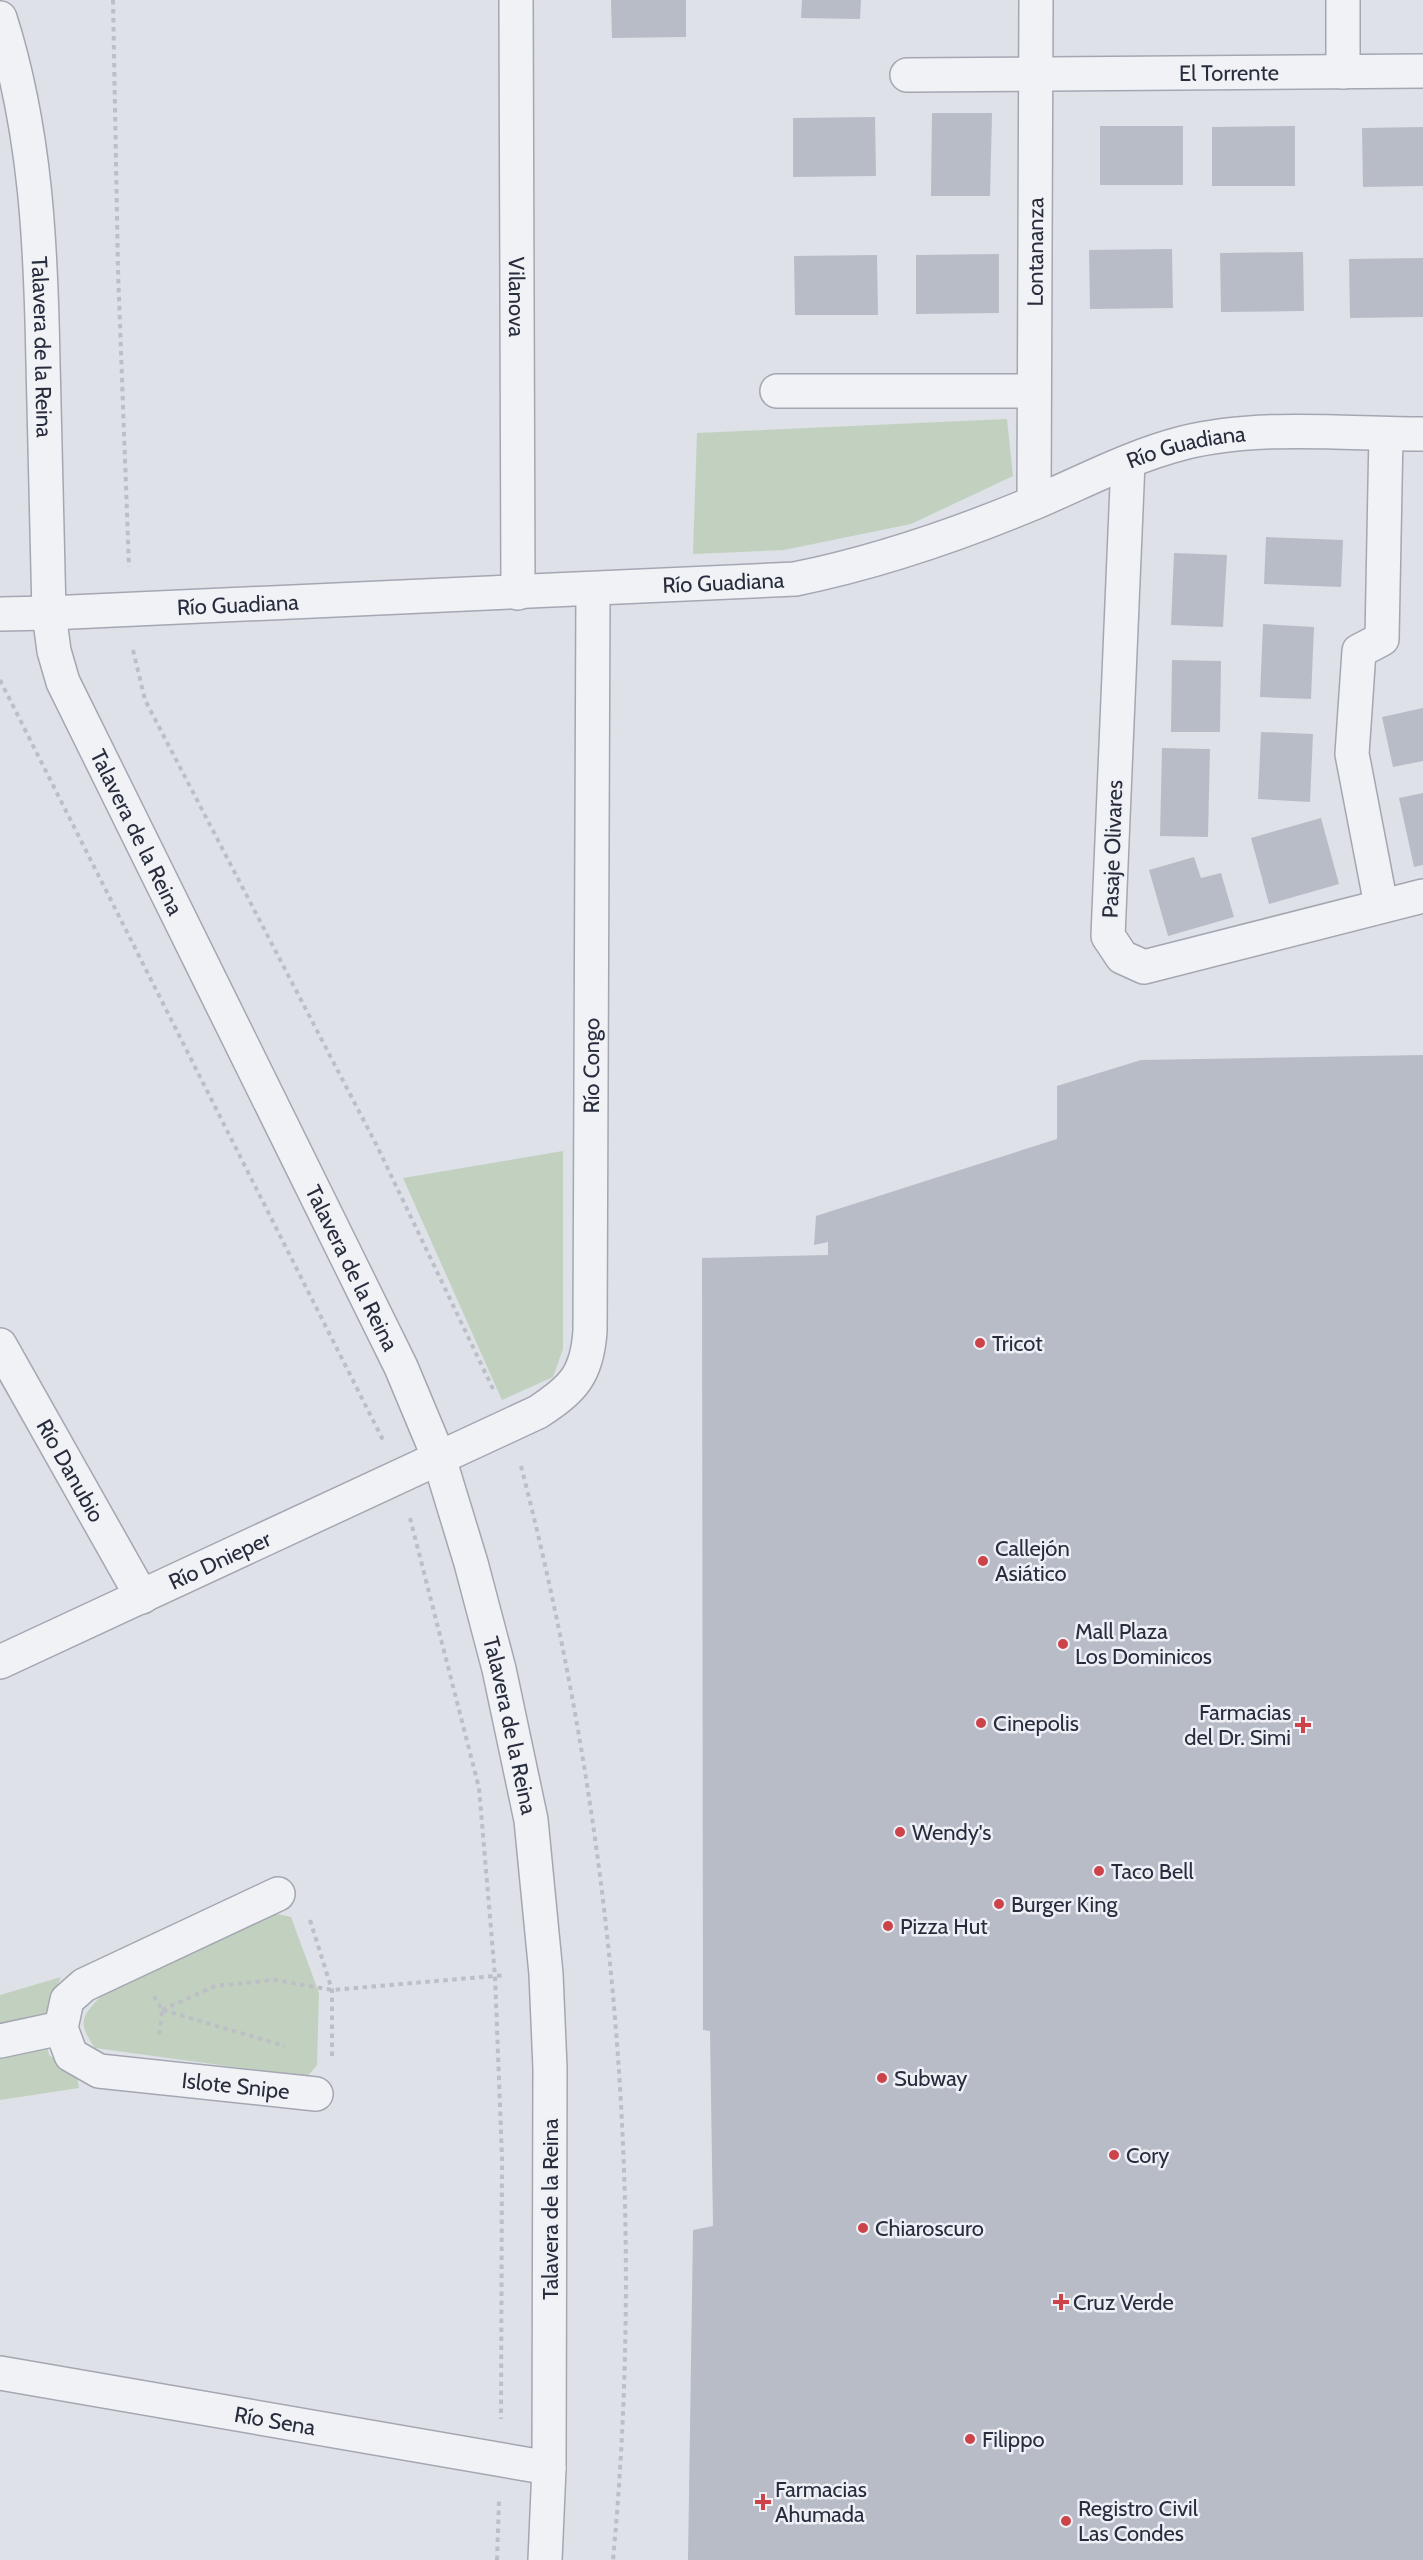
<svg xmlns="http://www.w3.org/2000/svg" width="1423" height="2560" viewBox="0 0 1423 2560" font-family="Cabin,sans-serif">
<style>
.green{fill:#c2d1bf}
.building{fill:#b8bcc7}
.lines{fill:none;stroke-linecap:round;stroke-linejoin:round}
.minor-casing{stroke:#a4a7b2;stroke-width:36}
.tertiary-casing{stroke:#a4a7b2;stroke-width:36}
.path{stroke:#bdbfc6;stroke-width:4;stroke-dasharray:4.5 4.5;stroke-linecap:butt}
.minor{stroke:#f1f2f6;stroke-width:33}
.tertiary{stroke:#f1f2f6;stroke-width:33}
.poi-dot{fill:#cc444a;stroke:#eef0f5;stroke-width:2}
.labels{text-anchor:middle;stroke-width:5;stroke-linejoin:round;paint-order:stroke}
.street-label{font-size:22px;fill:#282d3e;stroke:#eef0f5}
.poi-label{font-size:22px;fill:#282d3e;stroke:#eef0f5;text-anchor:start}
</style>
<rect width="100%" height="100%" fill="#dee1e8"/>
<!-- green -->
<g class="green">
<polygon points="1007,419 1013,476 911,524 784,550 693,554 697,433"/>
<polygon points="563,1151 563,1349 553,1377 502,1400 403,1178"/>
<path d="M 273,1913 L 291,1917 L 319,1993 L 317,2065 L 307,2077 L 95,2048 C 77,2022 81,2017 102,1995 Z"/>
<polygon points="61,1977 42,2022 49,2055 77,2075 79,2088 0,2100 0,1995"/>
</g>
<!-- building -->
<g class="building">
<polygon points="611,0 686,0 686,37 612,38"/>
<polygon points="802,0 861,0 860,19 801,18"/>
<polygon points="932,113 992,113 990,196 931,196"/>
<polygon points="875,117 876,176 793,177 793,118"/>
<rect x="1100" y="126" width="83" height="59"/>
<polygon points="1295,126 1295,186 1212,186 1212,127"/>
<polygon points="1423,127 1423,186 1363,187 1362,128"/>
<polygon points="1172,249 1173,308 1090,309 1089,250"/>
<polygon points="1303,252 1304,311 1221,312 1220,253"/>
<polygon points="999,254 999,313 916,314 916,255"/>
<polygon points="877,255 878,315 795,315 794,256"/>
<polygon points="1423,258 1423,317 1350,318 1349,259"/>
<polygon points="1266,537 1343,540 1341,587 1264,584"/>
<polygon points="1174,553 1227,555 1223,627 1171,625"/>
<polygon points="1263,624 1314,627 1311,699 1260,697"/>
<polygon points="1172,660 1221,661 1220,732 1171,732"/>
<polygon points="1423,708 1423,761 1393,767 1382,717"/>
<polygon points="1261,732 1313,734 1310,802 1258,799"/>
<polygon points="1162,748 1210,749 1208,837 1160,836"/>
<polygon points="1423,793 1423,865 1414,867 1399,798"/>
<polygon points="1321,818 1339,884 1269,904 1251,838"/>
<polygon points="1194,857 1201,878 1221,873 1234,917 1168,936 1149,870"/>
<polygon points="1423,1055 1423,2560 688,2560 693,2230 713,2226 710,2031 703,2030 702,1258 828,1255 828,1242 814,1245 816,1216 1057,1139 1057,1086 1141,1060"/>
</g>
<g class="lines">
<defs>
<g id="minor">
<path id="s1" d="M 516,0 L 518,593"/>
<polyline points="1343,0 1343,72"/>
<path id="s2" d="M 907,75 L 1423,71"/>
<polyline points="777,391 1034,391"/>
<polyline points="1128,462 1108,936 1122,957 1144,967 1423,896"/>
<path id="s3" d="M 1034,502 L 1036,0"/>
<polyline points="0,614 49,613"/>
<polyline points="1381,905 1352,754 1359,651 1382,639 1386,434"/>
<path id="s4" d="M 0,1345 L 142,1597"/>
<path id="s5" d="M 0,1662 L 538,1412 C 573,1389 587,1375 590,1331 L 593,589"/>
<path id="s6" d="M 278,1894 L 84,1985 L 67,2000 L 61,2028 L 71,2055 L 99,2071 L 316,2094"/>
<polyline points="0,2041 61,2028"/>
<path id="s7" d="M 0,2373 L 549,2468"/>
</g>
<g id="tertiary">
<path id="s8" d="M 0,18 C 36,131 41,246 43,363 C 45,446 47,530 49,613 L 54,651 L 63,682 L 401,1367 L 439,1458 L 471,1563 L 499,1669 L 531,1820 L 546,1974 L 550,2068 L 549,2468 L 545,2560"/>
<path id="s9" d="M 49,613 L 795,579 C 879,562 957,535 1036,502 C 1085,481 1132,456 1183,443 C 1260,424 1345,434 1423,434"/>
</g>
</defs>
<!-- minor casing -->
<use href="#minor" class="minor-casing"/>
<!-- tertiary casing -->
<use href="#tertiary" class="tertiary-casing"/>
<!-- path -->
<g class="path">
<polyline points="113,0 118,271 129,567"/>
<polyline points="133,650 145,700 377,1146 493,1389"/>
<polyline points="0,680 383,1440"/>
<path d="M 521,1466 C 613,1822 647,2194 613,2560"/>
<polyline points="410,1518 479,1788 495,1976 502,2158 501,2419"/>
<polyline points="310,1920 332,1990 332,2056"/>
<polyline points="154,1996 162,2010 159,2037"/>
<polyline points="162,2010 215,1986 275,1980 332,1990 506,1975"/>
<polyline points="163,2010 285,2046"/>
<polyline points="497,2560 499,2501"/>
</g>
<!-- minor -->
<use href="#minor" class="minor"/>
<!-- tertiary -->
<use href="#tertiary" class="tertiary"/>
</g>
<!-- markers -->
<g class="poi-dot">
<circle cx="980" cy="1343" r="6"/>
<circle cx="983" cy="1561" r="6"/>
<circle cx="1063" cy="1644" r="6"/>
<circle cx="981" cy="1723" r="6"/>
<path d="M1300 1716h6v6h6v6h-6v6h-6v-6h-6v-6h6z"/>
<circle cx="900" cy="1832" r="6"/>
<circle cx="1099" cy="1871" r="6"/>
<circle cx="999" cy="1904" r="6"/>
<circle cx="888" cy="1926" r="6"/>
<circle cx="882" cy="2078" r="6"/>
<circle cx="1114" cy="2155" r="6"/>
<circle cx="863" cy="2228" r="6"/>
<path d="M1058 2293h6v6h6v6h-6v6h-6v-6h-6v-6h6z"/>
<circle cx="970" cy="2439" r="6"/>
<path d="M760 2493h6v6h6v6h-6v6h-6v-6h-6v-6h6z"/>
<circle cx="1066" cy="2521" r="6"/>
</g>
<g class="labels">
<!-- street labels -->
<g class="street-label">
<text dy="8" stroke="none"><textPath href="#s2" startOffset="322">El Torrente</textPath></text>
<text dy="8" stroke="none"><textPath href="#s3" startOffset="250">Lontananza</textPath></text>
<text dy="8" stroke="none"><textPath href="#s1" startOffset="297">Vilanova</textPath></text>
<text dy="8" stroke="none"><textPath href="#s8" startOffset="333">Talavera de la Reina</textPath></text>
<text dy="8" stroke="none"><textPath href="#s9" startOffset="1161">Río Guadiana</textPath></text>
<text dy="8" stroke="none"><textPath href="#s9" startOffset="675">Río Guadiana</textPath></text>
<text dy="8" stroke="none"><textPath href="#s9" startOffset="189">Río Guadiana</textPath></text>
<text dy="8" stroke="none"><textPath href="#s8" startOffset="837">Talavera de la Reina</textPath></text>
<text transform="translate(1112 849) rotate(-88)" y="8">Pasaje Olivares</text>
<text dy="8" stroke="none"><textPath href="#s5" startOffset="960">Río Congo</textPath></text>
<text dy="8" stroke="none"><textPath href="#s8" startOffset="1323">Talavera de la Reina</textPath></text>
<text dy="8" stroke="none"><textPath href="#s4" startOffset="144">Río Danubio</textPath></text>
<text dy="8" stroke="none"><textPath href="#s5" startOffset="242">Río Dnieper</textPath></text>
<text dy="8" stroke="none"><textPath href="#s8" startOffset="1809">Talavera de la Reina</textPath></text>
<text dy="8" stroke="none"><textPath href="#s6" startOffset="464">Islote Snipe</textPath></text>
<text transform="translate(550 2209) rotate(-90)" y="8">Talavera de la Reina</text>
<text dy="8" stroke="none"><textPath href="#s7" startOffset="279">Río Sena</textPath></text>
</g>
<!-- poi labels -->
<g class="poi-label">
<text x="992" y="1351">Tricot</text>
<text x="995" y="1556">Callejón<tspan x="995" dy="25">Asiático</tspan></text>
<text x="1075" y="1639">Mall Plaza<tspan x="1075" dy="25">Los Dominicos</tspan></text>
<text x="1291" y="1720" text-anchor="end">Farmacias<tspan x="1291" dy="25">del Dr. Simi</tspan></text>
<text x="993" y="1731">Cinepolis</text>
<text x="912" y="1840">Wendy's</text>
<text x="1111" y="1879">Taco Bell</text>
<text x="1011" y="1912">Burger King</text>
<text x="900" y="1934">Pizza Hut</text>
<text x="894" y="2086">Subway</text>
<text x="1126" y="2163">Cory</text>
<text x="875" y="2236">Chiaroscuro</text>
<text x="1073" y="2310">Cruz Verde</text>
<text x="982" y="2447">Filippo</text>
<text x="775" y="2497">Farmacias<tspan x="775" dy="25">Ahumada</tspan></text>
<text x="1078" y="2516">Registro Civil<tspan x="1078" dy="25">Las Condes</tspan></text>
</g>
</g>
</svg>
